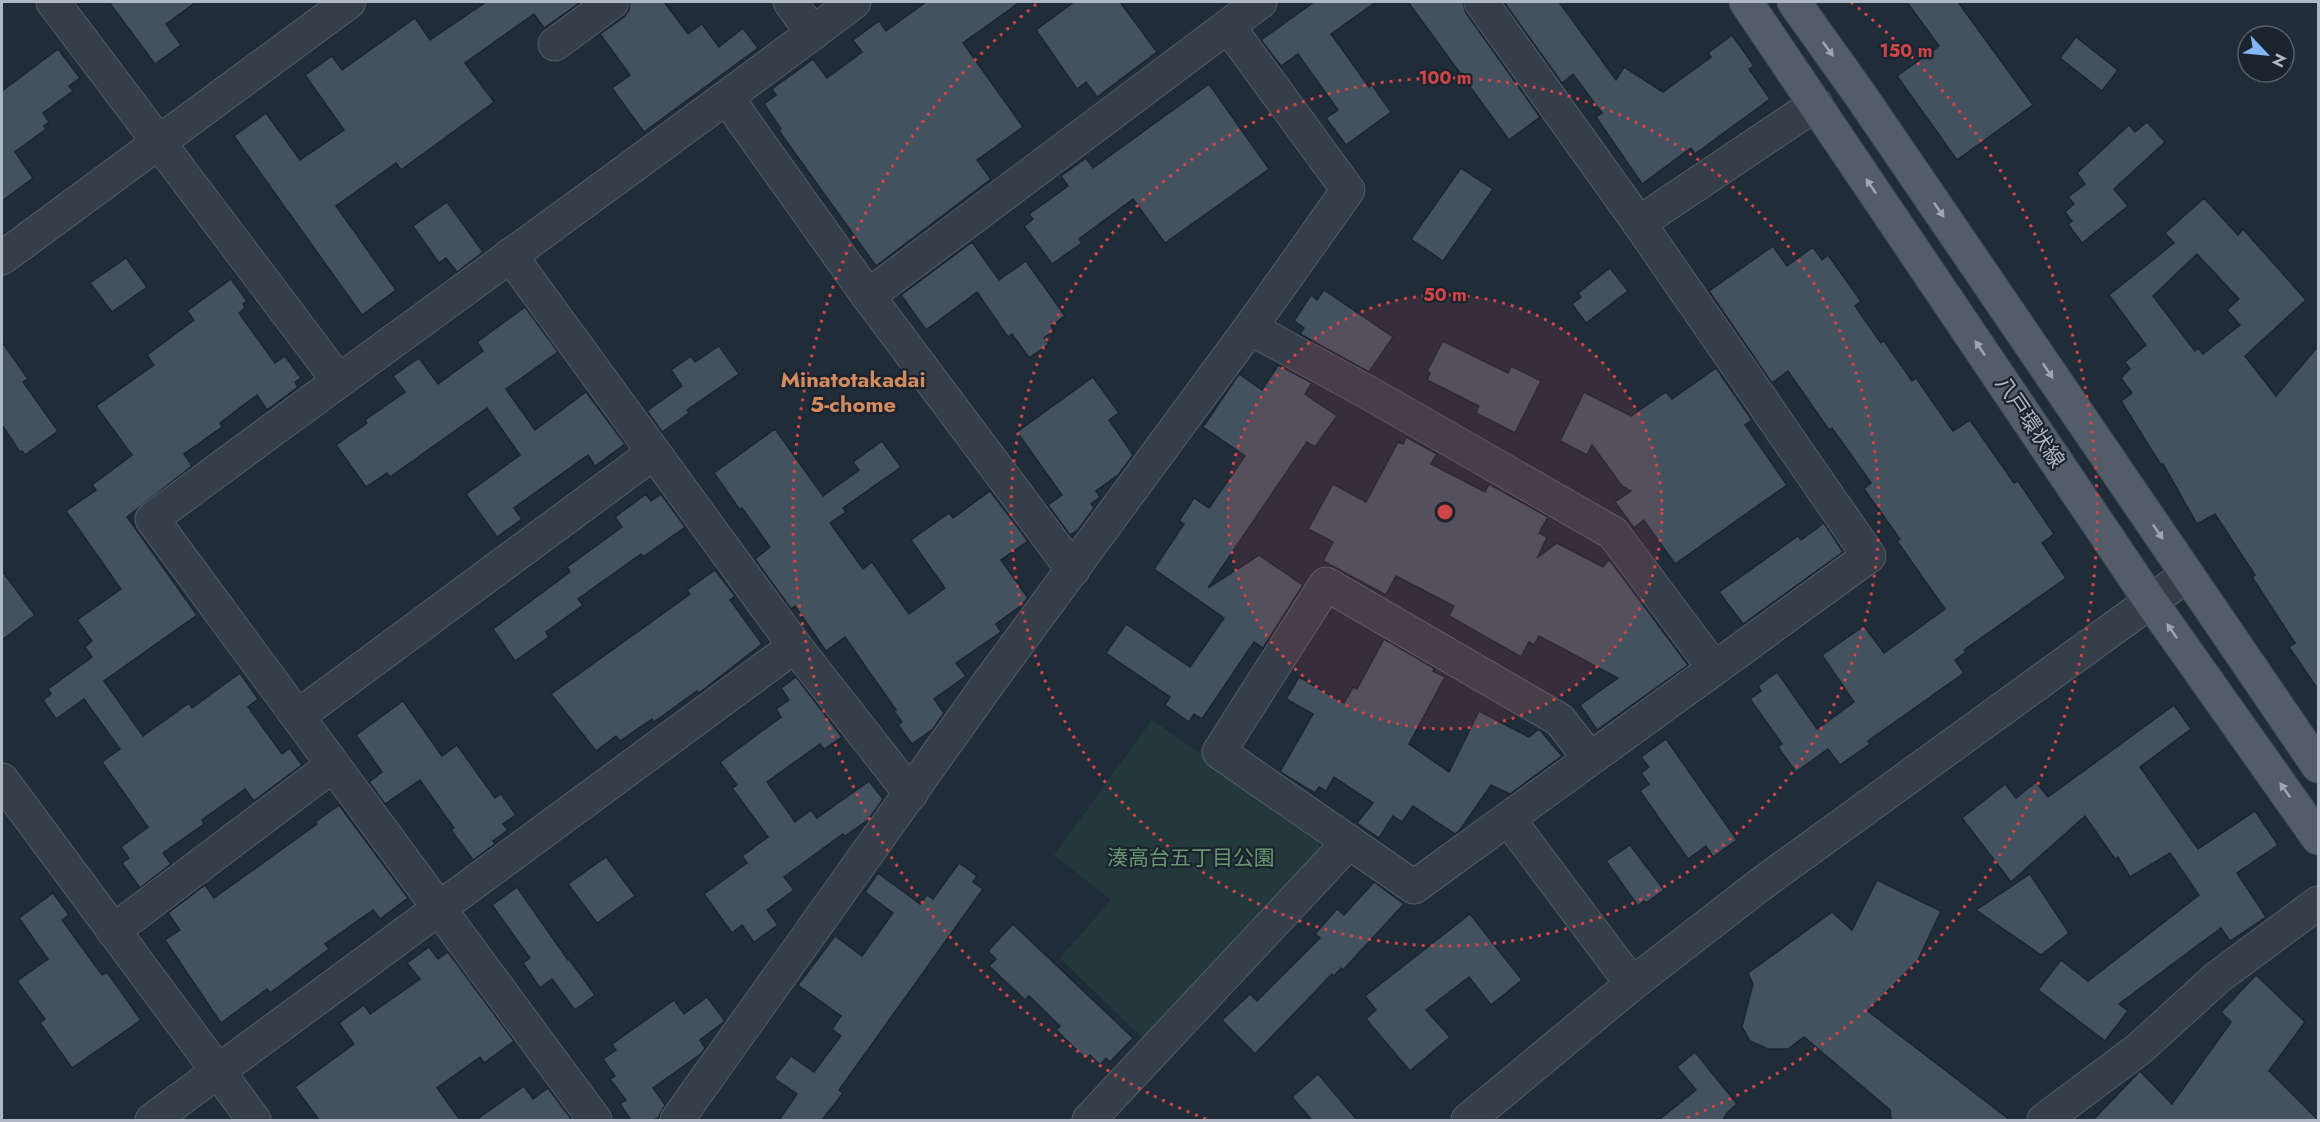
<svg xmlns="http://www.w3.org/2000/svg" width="2320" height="1122" viewBox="0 0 2320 1122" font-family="Jost,'Noto Sans JP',sans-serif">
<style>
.green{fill:#23383a}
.building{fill:#445260;stroke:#1c2530;stroke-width:1.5;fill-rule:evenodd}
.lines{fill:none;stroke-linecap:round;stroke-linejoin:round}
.minor-casing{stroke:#525c67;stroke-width:35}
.major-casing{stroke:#3e4752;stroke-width:35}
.minor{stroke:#353e49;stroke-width:33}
.major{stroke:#535d69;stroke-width:33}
.oneway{fill:#9da7b3}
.ring{fill:none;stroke:#ce4547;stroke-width:3;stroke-dasharray:3 6}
.labels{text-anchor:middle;stroke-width:4.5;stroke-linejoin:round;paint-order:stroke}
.street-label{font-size:21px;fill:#afb9c5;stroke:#1a232e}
.park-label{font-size:21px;fill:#67966f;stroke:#1a232e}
.neighbourhood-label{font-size:22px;font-weight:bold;fill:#d38a5d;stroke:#1a232e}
.centre{fill:#ce4547;stroke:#1a232e;stroke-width:3}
.ring-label{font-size:18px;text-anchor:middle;font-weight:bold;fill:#ce4547;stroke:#1a232e;stroke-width:4.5;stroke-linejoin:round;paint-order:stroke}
</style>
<rect width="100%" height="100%" fill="#212c39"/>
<!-- green -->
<polygon class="green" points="1152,720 1319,836 1319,855 1143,1039 1060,958 1111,900 1054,855"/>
<!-- building -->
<g class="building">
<polygon points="109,2 196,2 166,24 181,45 155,64"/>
<polygon points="486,2 581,2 544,28 534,14 465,63 494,102 401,170 396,163 336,206 396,290 362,315 234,136 266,113 300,160 344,130 305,75 332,56 342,70 415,18 430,40"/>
<polygon points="630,2 664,2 688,34 702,24 719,47 743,28 758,48 644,132 612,88 630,75 600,34 624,17 629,10"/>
<polygon points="926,2 1020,2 963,43 1023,127 977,160 991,179 876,266 779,131 781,129 764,104 776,95 772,89 813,59 827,78 862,52 853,40 879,21 886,31"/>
<polygon points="1074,2 1120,2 1157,52 1097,97 1086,82 1077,89 1036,30"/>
<polygon points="1314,2 1376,2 1331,34 1369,87 1372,85 1391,112 1346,145 1326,118 1338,110 1298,54 1281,66 1261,40"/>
<polygon points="1408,2 1463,2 1466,13 1540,117 1509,140"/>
<polygon points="1504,2 1559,2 1616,80 1624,67 1663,92 1711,57 1708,53 1732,35 1754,66 1749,69 1770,99 1695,154 1691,148 1642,184 1596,117 1602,113 1573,74 1562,83"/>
<polygon points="1907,2 1958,2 2033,105 1957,160 1897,76 1939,46"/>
<polygon points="2076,37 2118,70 2102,91 2060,58"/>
<polygon points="58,49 80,78 69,86 73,91 43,113 49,122 44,126 46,129 15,152 33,178 2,201 2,91"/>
<polygon points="1209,84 1269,169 1165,243 1133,199 1079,239 1082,243 1052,264 1024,226 1033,219 1029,214 1068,186 1061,176 1086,158 1093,168"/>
<polygon points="2147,122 2165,142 2114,189 2128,206 2082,243 2068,224 2072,221 2065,212 2074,204 2068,197 2085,184 2077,173 2129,125 2135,132"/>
<polygon points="1461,168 1493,189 1443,261 1411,239"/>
<path d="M 2204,198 L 2238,235 L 2243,229 L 2306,300 L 2245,356 L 2276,396 L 2319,345 L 2319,691 L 2289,647 L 2295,643 L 2252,577 L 2255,575 L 2215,514 L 2197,524 L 2163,464 L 2161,465 L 2121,401 L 2132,393 L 2121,378 L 2130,369 L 2125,362 L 2146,345 L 2109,295 L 2174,243 L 2165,233 ZM 2197,254 L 2239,299 L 2227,310 L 2240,325 L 2203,354 L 2198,348 L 2195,351 L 2153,296 Z"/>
<polygon points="447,202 483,252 457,272 446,258 439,263 413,226"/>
<polygon points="972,242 999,280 1026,261 1065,316 1051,326 1054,331 1044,338 1049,344 1029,358 1012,334 1008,337 977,292 926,330 901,295"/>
<polygon points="1773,246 1787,266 1813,247 1822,260 1828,255 1861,301 1855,306 1881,343 1884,341 1912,381 1916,378 1953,431 1970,420 2014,483 2018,481 2054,534 2042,543 2066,578 1964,650 1966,652 1955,660 1964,673 1868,741 1870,744 1840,765 1828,749 1796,772 1778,747 1782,744 1750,699 1761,691 1758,686 1777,672 1817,729 1854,702 1822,655 1864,626 1884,653 1945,609 1897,541 1900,539 1864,489 1871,483 1832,428 1829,430 1788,371 1772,383 1709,291"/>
<polygon points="126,258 147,287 112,312 90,283"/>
<polygon points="1610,268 1628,291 1586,323 1572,304 1581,297 1578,293"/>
<polygon points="231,279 247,301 243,304 245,308 239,313 275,363 285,356 301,378 295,382 298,387 267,410 257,395 220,423 222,427 184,454 192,466 127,517 197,615 104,681 143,736 189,703 192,708 240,673 258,699 248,707 282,754 290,748 302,765 254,801 245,789 202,820 204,824 163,853 171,864 140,888 122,863 129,858 121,847 148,827 102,762 120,749 84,699 56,719 43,700 51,694 48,689 92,657 85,647 92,641 77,620 121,589 66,511 96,490 92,485 132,455 96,406 154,365 147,355 194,320 187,311"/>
<polygon points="1324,290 1393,337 1369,372 1300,334 1304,328 1294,321 1311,295 1317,300"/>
<polygon points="525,307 558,352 506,389 535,430 586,392 625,444 595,466 588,455 514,508 522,519 497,537 466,494 520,455 487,408 390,477 387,473 366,487 336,445 367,423 365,420 405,392 393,376 419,358 438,384 483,351 477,342"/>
<polygon points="1443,341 1508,373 1511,366 1541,381 1515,433 1476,413 1479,406 1427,380 1430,373 1427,371"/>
<polygon points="2,342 28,379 23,382 58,431 25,455 22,451 20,452 2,425"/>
<polygon points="719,346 739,374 687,410 689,413 662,432 647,411 682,386 671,370 691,356 695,362"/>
<polygon points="1278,365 1312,383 1305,394 1337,416 1315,447 1307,442 1208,588 1259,555 1303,585 1263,648 1254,642 1202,719 1194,714 1189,722 1165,705 1170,697 1106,653 1126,624 1190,667 1224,618 1154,569 1184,524 1179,521 1194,498 1209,508 1245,456 1203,427 1239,374 1262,390"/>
<polygon points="1716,368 1752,420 1745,425 1787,485 1675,564 1644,520 1634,528 1615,502 1631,491 1622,486 1592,445 1587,455 1560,441 1584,392 1631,416 1666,392 1672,399"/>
<polygon points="1093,377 1119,413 1109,420 1133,455 1118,475 1096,491 1100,497 1091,504 1094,508 1078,530 1070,535 1048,505 1062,495 1017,432"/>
<polygon points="775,429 823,496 859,470 853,462 882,441 901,467 843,508 846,512 830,523 863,569 872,562 909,614 945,588 911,540 949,513 953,518 990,491 1028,541 1001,560 1028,598 1022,605 996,624 1001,632 956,663 966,676 934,699 944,713 933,729 912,744 898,725 902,722 894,711 896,710 845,637 826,651 795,606 791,609 755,559 770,547 742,508 740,510 714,473"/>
<polygon points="1406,437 1437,454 1431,464 1485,492 1489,484 1548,517 1539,533 1547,537 1538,557 1557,543 1603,567 1608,560 1612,563 1688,665 1597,730 1580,705 1618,678 1539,636 1534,645 1529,642 1521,657 1449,616 1454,606 1396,576 1386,595 1323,561 1333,542 1308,529 1333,484 1366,502 1398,442 1403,444"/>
<polygon points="646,494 651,501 661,494 685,527 643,557 641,554 578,599 583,605 546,632 549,637 515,661 493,629 570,572 567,567 622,527 615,517"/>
<polygon points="1824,523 1843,552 1743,624 1719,592 1798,536 1801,540"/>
<polygon points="715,570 735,596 730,600 762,644 699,693 697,691 654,722 652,719 620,741 616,736 596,751 551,694 690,594 687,590"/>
<polygon points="2,571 35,615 2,640"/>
<polygon points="1384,639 1434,668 1433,671 1445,677 1409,744 1449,772 1479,711 1529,737 1539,729 1562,756 1510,794 1491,785 1460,830 1455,834 1413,806 1402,822 1393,816 1379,838 1357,823 1373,803 1334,777 1326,791 1319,787 1315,793 1280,772 1313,714 1286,699 1299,677 1344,703 1353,687 1357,689"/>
<polygon points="796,677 842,737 824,749 820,744 767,782 795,822 811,810 817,818 869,781 883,799 868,820 845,836 843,834 784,877 794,890 767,910 778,925 754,942 742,925 732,933 704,894 747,863 742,856 768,837 732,788 737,785 720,762 781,717 776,709 789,700 781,688"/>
<polygon points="403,701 442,756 457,745 495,798 501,794 516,815 503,824 508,830 493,841 495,844 473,860 451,830 454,828 420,780 385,804 369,782 382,772 356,735"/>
<polygon points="2174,705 2191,729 2140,767 2198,849 2255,811 2278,845 2237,873 2266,917 2230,941 2221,928 2119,1004 2128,1011 2105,1041 2038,990 2061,960 2088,981 2199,895 2170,853 2130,877 2118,857 2115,859 2085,816 2011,882 1962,818 2005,784 2016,798 2036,782 2048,797"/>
<polygon points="1666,739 1737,840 1713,857 1706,846 1688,859 1640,791 1649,784 1641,773 1649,767 1641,757"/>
<polygon points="339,805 408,898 380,919 373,910 325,944 329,949 270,993 267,989 221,1023 165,940 180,930 168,913 205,885 214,898 317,824 315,822"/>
<polygon points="1630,845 1664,890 1646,903 1644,901 1638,906 1606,861"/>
<polygon points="606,857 635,896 597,923 568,884"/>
<polygon points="959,863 977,876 973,882 983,889 839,1090 843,1093 822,1120 779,1120 797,1094 774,1078 791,1056 814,1072 841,1036 832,1029 841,1016 798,985 835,936 862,956 893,913 865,892 878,873 920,904 927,895 933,899"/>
<polygon points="2030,874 2069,933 2041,955 1976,910"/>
<polygon points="1877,880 1941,911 1918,960 1868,1011 2010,1120 1891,1120 1890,1110 1804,1037 1788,1049 1768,1049 1750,1041 1742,1027 1753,984 1748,973 1832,912 1852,930"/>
<polygon points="1374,882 1404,904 1343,970 1341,968 1334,976 1332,974 1255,1054 1222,1020 1250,994 1257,1001 1320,938 1315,934 1337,909 1344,915"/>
<polygon points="517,887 568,960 569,959 595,995 575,1010 552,979 540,988 523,963 530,958 492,905"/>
<polygon points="53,893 69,915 62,920 102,975 107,972 141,1020 72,1068 40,1023 45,1019 17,981 48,959 19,918"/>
<polygon points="1470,914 1522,980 1491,1005 1469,977 1426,1010 1450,1037 1410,1071 1366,1019 1376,1010 1365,996"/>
<polygon points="1013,924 1133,1038 1110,1062 1106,1058 1100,1065 1090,1055 1086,1059 1056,1030 1060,1026 1029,996 1025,1000 989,966 996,959 988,951"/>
<polygon points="429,947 438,959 448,952 514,1041 484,1063 480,1057 437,1088 460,1120 319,1120 295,1087 354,1044 339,1023 364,1005 370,1014 420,979 407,963"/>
<polygon points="2256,975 2305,1022 2269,1071 2318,1120 2093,1120 2140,1071 2172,1104 2231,1022 2221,1012"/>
<polygon points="707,997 725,1021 700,1040 705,1048 702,1053 653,1088 665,1105 658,1118 654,1120 631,1120 620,1104 626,1100 610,1079 615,1076 603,1059 616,1050 612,1044 674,1000 684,1014"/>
<polygon points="1695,1052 1737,1104 1727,1113 1723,1120 1659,1120 1696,1090 1677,1067"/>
<polygon points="1318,1074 1357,1120 1312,1120 1292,1097"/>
<polygon points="524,1086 533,1099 548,1088 572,1120 476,1120"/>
</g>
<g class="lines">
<defs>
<g id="minor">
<polyline points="53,2 338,380"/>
<polyline points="790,2 813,33"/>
<polyline points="1481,2 1639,223 1869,556 1414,887 1219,752 1326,584 1560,720 1590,759"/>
<polyline points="555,44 612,2"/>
<polyline points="727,98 868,296 1073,570"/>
<polyline points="1639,223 1816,104"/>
<polyline points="510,255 795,646 911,794"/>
<polyline points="2,258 349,2"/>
<polyline points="868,296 1260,2"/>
<polyline points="1250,328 1369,393 1613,533 1714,668"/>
<polyline points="298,716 652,454"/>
<polyline points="2,780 254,1120"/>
<polyline points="1509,820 1632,984"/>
<polyline points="113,931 333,765"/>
<polyline points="152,1120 795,646"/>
<path d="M 595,1120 L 152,519 C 385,345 622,177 854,2"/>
<polyline points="677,1120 990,681 1250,328 1348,190 1228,26"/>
<polyline points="1089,1120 1349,842"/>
<polyline points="1468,1120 1632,984 1761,884 2187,575"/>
<polyline points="2044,1120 2139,1049 2218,977 2318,903"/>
</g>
<g id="major">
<polyline points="1746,2 2151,602 2318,838"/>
<polyline points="1794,2 1861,96 2318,766"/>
</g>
</defs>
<!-- minor casing -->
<use href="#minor" class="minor-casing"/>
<!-- major casing -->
<use href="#major" class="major-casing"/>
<!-- minor -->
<use href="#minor" class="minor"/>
<!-- major -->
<use href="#major" class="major"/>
</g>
<!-- one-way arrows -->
<defs><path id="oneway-solid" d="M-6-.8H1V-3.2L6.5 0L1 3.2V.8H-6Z" transform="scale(1.5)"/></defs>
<g class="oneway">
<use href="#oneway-solid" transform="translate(1828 49) rotate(54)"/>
<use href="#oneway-solid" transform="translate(1871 186) rotate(-124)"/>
<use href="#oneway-solid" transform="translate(1939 210) rotate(56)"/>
<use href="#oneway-solid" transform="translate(1980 348) rotate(-124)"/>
<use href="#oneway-solid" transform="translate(2048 371) rotate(56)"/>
<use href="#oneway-solid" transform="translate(2158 532) rotate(56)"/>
<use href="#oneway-solid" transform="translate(2172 631) rotate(-125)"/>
<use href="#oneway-solid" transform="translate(2285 790) rotate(-125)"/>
</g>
<!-- distance rings -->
<circle cx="1445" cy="512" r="217" fill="#ce4547" fill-opacity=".12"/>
<g class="ring">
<circle cx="1445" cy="512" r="217"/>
<circle cx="1445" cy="512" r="434"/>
<path d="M1206 1119A652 652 0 0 1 1039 2M1851 2A652 652 0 0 1 1684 1119"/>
</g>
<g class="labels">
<!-- street labels -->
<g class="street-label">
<text transform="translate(2030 422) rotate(56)" y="7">八戸環状線</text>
</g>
<!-- park labels -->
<g class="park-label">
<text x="1191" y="865">湊高台五丁目公園</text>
</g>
<!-- neighbourhood labels -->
<g class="neighbourhood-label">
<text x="853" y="387">Minatotakadai<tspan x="853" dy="25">5-chome</tspan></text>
</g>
</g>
<circle cx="1445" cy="512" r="9" class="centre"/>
<g class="ring-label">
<text x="1906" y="57">150 m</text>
<text x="1445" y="84">100 m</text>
<text x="1445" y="301">50 m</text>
</g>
<!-- border -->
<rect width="2320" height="1122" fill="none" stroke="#afb9c5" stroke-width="6"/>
<!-- north arrow -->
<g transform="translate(2266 54) rotate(116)"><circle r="28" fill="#1a232e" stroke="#565f6a" stroke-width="1.5"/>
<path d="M0-4.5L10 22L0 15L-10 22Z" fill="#83b6f7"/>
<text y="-9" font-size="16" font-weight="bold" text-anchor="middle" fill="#afb9c5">N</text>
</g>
</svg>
